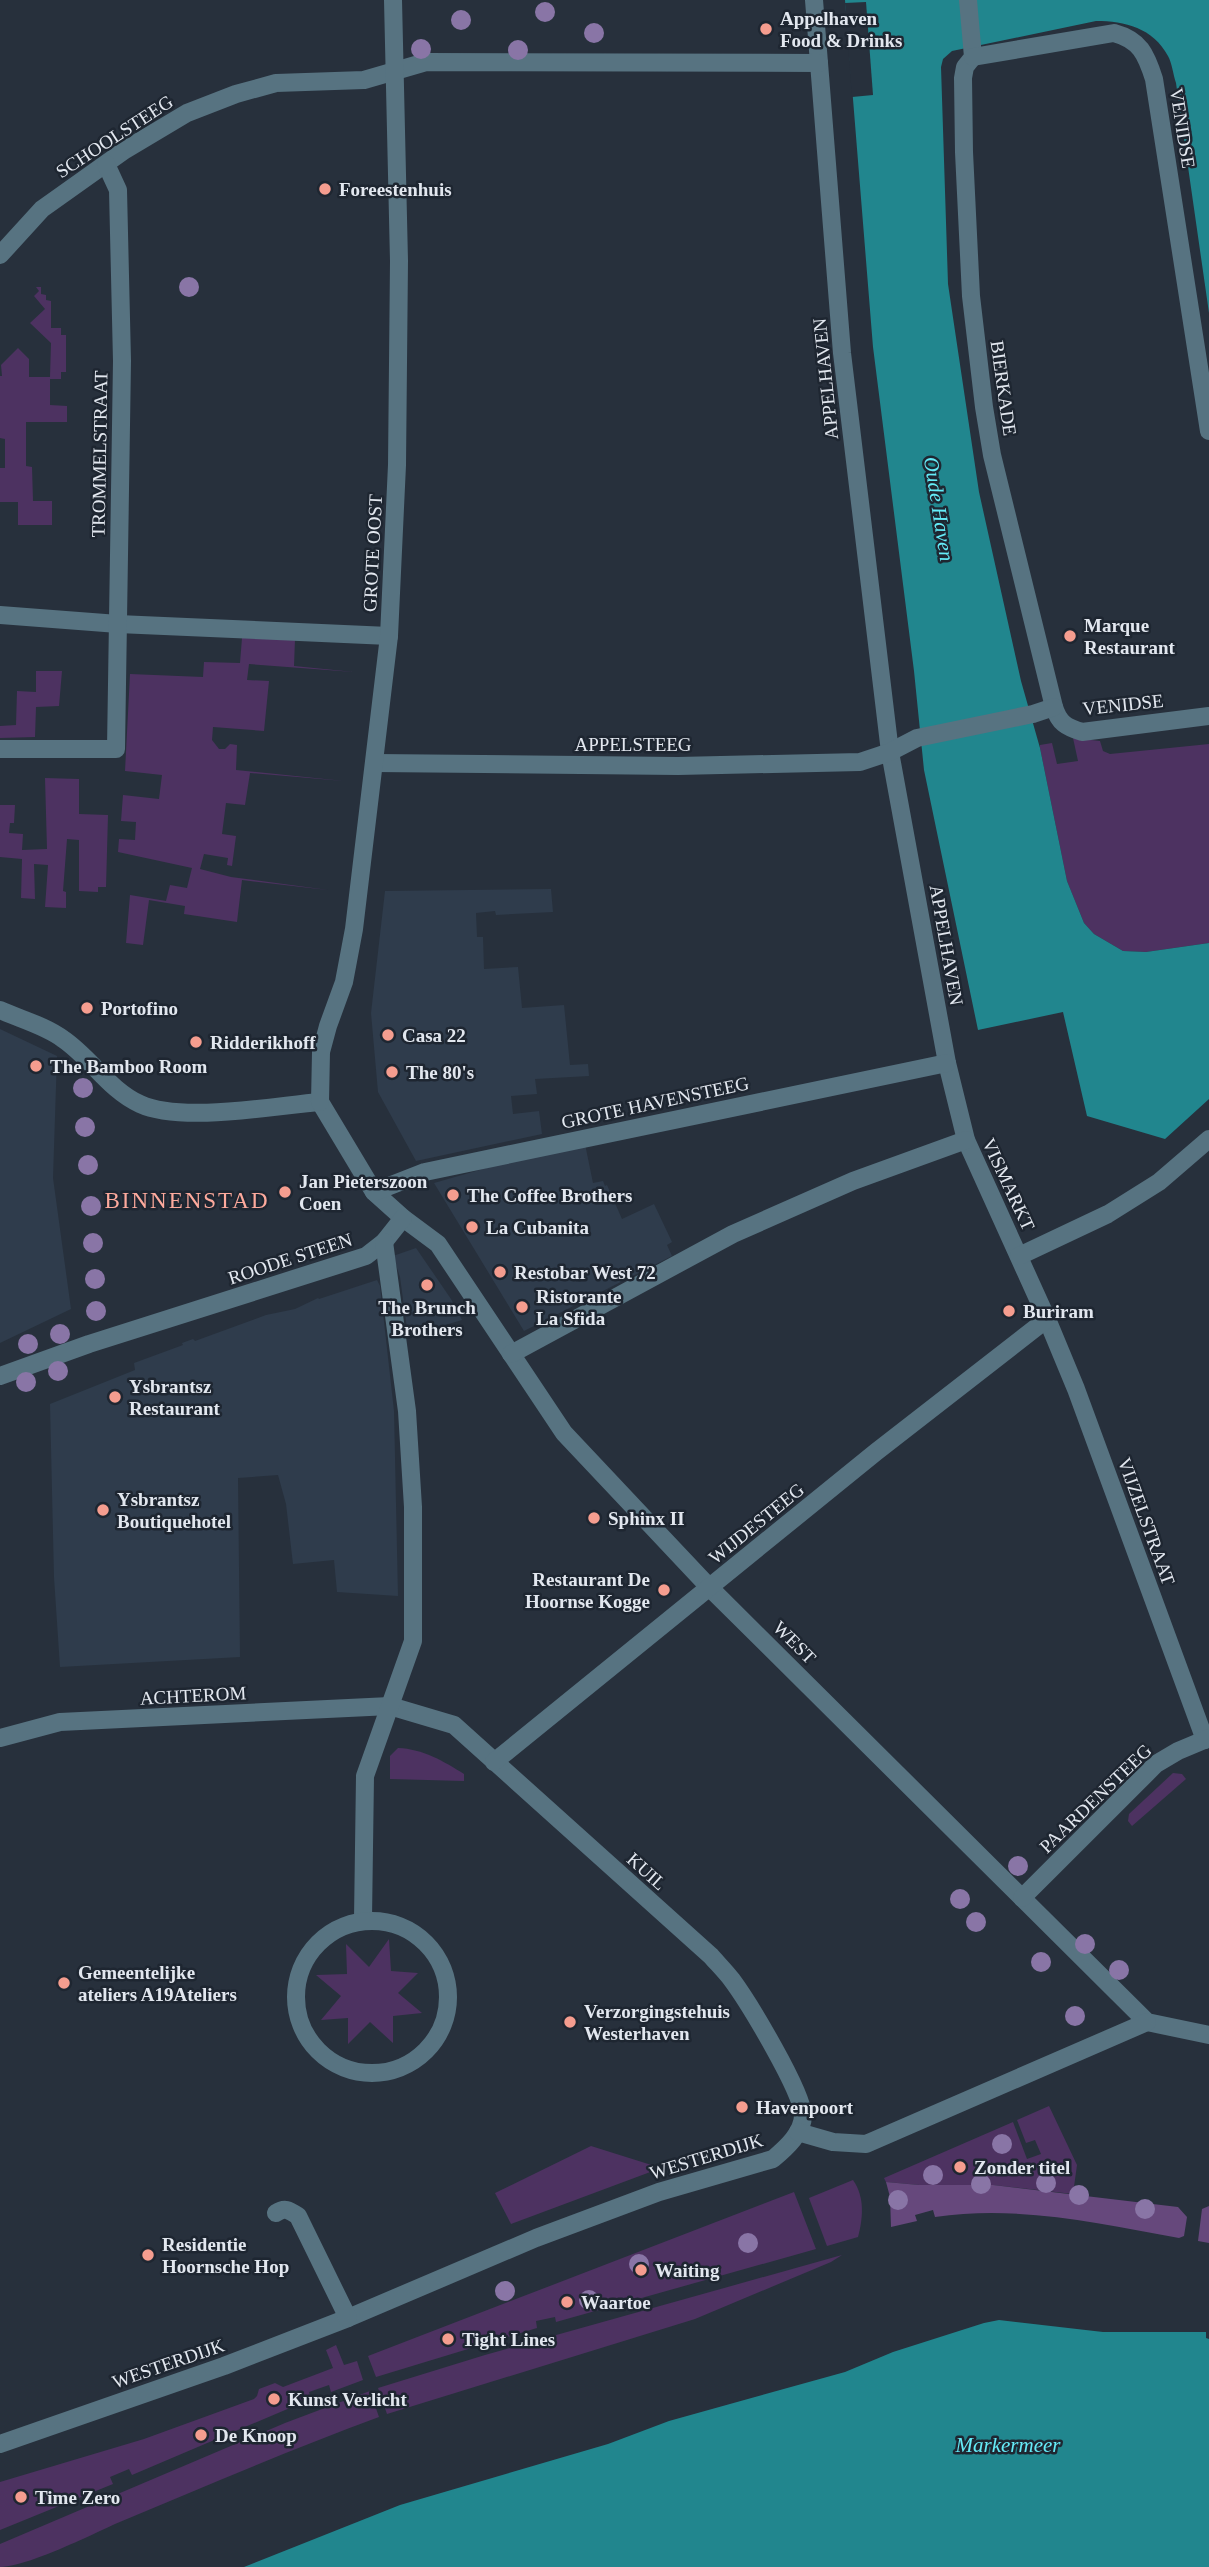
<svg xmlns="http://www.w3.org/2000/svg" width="1209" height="2567" viewBox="0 0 1209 2567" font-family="'Times New Roman',serif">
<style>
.built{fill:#2f3c4c}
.green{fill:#4d3261}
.forest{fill:#66487c}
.water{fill:#21868e}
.pier{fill:#27303c}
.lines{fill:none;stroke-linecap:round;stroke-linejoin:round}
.minor{stroke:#577381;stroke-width:18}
.tree{fill:#8975a6}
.poi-dot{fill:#f59d8f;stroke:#1e2631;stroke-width:2.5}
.labels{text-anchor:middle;stroke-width:5;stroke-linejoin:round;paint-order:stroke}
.poi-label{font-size:19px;font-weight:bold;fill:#e2e7ef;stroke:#1e2631;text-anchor:start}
.street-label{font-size:19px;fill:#e2e7ef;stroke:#1e2631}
.water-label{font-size:21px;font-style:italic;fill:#65ecf8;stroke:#1e2631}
.quarter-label{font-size:23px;letter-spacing:2px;fill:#fdaa9d;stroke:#1e2631}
</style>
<rect width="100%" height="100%" fill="#27303c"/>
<!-- built -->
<g class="built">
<polygon points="551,889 553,912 496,915 495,911 476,913 477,937 483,937 484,969 518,967 522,1008 564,1005 570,1065 588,1064 589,1076 535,1079 537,1094 511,1096 513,1114 539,1111 542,1134 416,1161 378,1092 371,1013 385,891"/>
<polygon points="0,1029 57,1056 53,1178 71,1309 0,1343"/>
<polygon points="585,1144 593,1183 603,1181 605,1186 607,1185 622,1219 654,1204 672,1242 667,1245 672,1256 524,1331 434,1183 514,1160"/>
<polygon points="416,1248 451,1299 462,1320 408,1336 400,1277 393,1256"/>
<polygon points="377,1280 380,1286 394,1411 398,1596 337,1592 334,1560 293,1564 286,1504 278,1475 238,1478 240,1657 60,1667 54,1577 50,1404 135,1370 134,1363 183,1345 182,1343 193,1339 195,1341 266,1315 295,1309 318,1298 319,1299"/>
</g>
<!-- green -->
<g class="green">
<polygon points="36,287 41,287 41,294 46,295 46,300 51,301 51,328 61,328 61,335 66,335 66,372 61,372 61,379 50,379 50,405 67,406 67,422 26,422 26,466 32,467 33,501 52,501 52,525 18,525 18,502 0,502 0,468 5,468 5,439 0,438 0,376 2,376 1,365 18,348 29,359 29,377 50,377 51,343 30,323 45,309 34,296 39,291"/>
<polygon points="242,638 295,639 294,666 354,672 249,664 247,680 269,681 264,731 213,727 212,740 219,749 225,749 230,744 237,745 236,770 344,781 250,773 245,805 226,803 222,834 236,836 232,866 227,865 228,858 204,854 200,869 231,877 328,890 242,880 237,922 184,914 185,906 149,900 143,945 126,943 130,895 166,901 170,885 187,888 192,868 118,852 119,839 135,840 136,822 121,821 123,795 159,799 162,775 125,771 130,674 203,677 204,662 240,663"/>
<polygon points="36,671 62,671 59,706 36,707 35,737 0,738 0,726 16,725 17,691 36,692"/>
<polygon points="1073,738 1100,741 1103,751 1110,754 1209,744 1209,943 1146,952 1123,951 1094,934 1084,923 1067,881 1040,748 1040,745 1052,743 1057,764 1078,761"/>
<polygon points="45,778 79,779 79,814 108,815 106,887 98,887 98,892 79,891 79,840 67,839 63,891 66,892 66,908 45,907 48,865 34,864 35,899 21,898 22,859 0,857 0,805 15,805 14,823 10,823 9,833 23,834 22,850 47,849"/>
<path d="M 398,1748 C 423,1749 443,1761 464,1774 L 464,1781 L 390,1779 L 390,1756 Z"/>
<polygon points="1173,1773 1182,1774 1186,1779 1132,1826 1128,1821 1129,1814"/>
<polygon points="389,1939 391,1971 418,1973 398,1993 422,2013 393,2016 393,2043 370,2022 348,2044 348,2018 321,2020 341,1996 316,1975 347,1974 346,1944 369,1967"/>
<polygon points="1049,2106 1077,2165 1073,2194 993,2185 919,2185 886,2182 884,2178 1013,2122 1027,2159 1041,2154 1035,2140 1026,2143 1017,2120"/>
<polygon points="591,2146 661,2168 511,2224 495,2193"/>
<path d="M 853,2180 C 865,2197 863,2218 858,2237 L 827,2246 L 809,2198 Z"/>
<polygon points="794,2192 816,2249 556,2322 555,2317 536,2321 537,2328 376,2377 368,2356"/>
<polygon points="842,2255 831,2262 695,2319 387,2414 378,2388 485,2355"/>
<polygon points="336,2345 344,2365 357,2361 363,2380 331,2392 329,2385 309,2392 311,2399 132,2475 129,2469 110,2477 113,2484 0,2530 0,2482 144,2439 254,2399 257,2396 259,2389 275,2383 283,2387 333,2368 326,2350"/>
<path d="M 370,2391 L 379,2417 C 290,2450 203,2487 115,2524 C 89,2536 26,2567 0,2567 L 0,2544 L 285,2423 Z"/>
</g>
<!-- forest -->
<g class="forest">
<path d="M 886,2182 L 919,2185 L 993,2185 L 1178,2207 L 1187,2217 L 1184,2236 L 1179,2238 C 1098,2223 1018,2205 935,2217 L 933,2210 L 915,2215 L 917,2221 L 891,2227 L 890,2197 Z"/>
<polygon points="1209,2206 1209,2243 1198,2241 1202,2209"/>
</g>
<!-- water -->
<g class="water">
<path d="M 845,0 L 1209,0 L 1209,313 L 1176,83 C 1173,74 1172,63 1168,56 C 1153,28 1125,21 1096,21 L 952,51 L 943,59 L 941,67 L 948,284 L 979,492 L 1021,681 L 1040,748 L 1067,881 L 1084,923 L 1094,934 L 1123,951 L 1146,952 L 1209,943 L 1209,1099 L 1165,1139 L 1087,1116 L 1063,1012 L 978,1030 L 924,770 L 914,671 L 873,347 Z"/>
<polygon points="999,2320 1103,2332 1206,2332 1206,2338 1209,2339 1209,2567 244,2567 400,2505 608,2444 669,2421 845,2372 893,2352 984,2323"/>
</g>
<!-- pier -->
<polygon class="pier" points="866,2 873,95 852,97 845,3"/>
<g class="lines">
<!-- minor -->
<g class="minor">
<polyline points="814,0 842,353 890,752 947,1063 966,1140 1047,1319 1076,1389 1205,1740"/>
<path d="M 968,0 L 973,57 L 965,67 L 963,78 L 964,152 L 971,296 L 984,407 L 992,455 L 1054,707 C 1059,723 1066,727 1082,732 L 1209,716"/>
<path d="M 973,57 L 1114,33 C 1140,40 1146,54 1154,79 L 1209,431"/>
<polyline points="0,255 42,209 125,150 187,113 236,94 276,83 364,80 426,62 819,63"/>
<polyline points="0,615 118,624 389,636"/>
<polyline points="0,749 116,749 122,361 118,190 106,164"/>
<polyline points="375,763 678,766 860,762 890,752 917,738 1033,714 1054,707"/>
<path d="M 0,1010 C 20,1019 46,1026 63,1039 C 91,1058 109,1090 140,1104 C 181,1123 273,1106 320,1102"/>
<polyline points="320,1102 374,1192 403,1218 438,1244 564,1433 710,1588 1147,2022 1209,2035"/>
<polyline points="320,1102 321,1052 328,1026 344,982 354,929 389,636 397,465 399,261 393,0"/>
<polyline points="374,1192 425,1172 947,1063"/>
<polyline points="1019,1256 1108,1214 1159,1182 1209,1139"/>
<polyline points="511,1354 733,1234 853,1181 966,1140"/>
<polyline points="0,1376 89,1344 366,1256 384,1242 403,1218"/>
<path d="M 0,1738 L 60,1722 L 390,1706 L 454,1725 L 711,1956 C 718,1964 726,1972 732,1980 C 749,2003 802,2091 803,2115 C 803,2133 786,2148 773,2159 L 659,2192 L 536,2238 L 348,2318 L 224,2366 L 0,2444"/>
<polyline points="494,1762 876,1452 1047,1319"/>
<polyline points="1022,1898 1156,1764 1178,1751 1209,1738"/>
<polyline points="363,1919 365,1776 413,1641 413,1507 407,1411 384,1242"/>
<circle cx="372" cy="1997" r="76"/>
<polyline points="798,2132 833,2142 866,2144 1147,2022"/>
<path d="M 276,2213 C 285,2207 289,2210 298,2216 L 348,2318"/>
</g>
</g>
<!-- trees -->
<g class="tree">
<circle cx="545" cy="12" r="10"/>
<circle cx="461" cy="20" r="10"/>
<circle cx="594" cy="33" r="10"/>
<circle cx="421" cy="49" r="10"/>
<circle cx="518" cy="50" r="10"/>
<circle cx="189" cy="287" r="10"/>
<circle cx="83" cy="1088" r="10"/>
<circle cx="85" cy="1127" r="10"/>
<circle cx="88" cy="1165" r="10"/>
<circle cx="91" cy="1206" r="10"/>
<circle cx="93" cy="1243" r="10"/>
<circle cx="95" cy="1279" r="10"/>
<circle cx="96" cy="1311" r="10"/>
<circle cx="60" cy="1334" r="10"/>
<circle cx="28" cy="1344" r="10"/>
<circle cx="58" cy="1371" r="10"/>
<circle cx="26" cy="1382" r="10"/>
<circle cx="1018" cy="1866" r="10"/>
<circle cx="960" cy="1899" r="10"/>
<circle cx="976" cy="1922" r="10"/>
<circle cx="1085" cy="1944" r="10"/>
<circle cx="1041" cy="1962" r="10"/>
<circle cx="1119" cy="1970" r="10"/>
<circle cx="1075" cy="2016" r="10"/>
<circle cx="1002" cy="2144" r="10"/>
<circle cx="933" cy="2175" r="10"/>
<circle cx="1046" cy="2183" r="10"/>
<circle cx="981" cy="2184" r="10"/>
<circle cx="1079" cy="2195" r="10"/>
<circle cx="898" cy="2200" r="10"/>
<circle cx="1145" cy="2209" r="10"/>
<circle cx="748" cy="2243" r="10"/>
<circle cx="639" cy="2264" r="10"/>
<circle cx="505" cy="2291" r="10"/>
<circle cx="589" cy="2300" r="10"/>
</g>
<!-- markers -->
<g class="poi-dot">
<circle cx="766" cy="29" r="7"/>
<circle cx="325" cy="189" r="7"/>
<circle cx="1070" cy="636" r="7"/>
<circle cx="87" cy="1008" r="7"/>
<circle cx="388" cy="1035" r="7"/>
<circle cx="196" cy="1042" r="7"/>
<circle cx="36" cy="1066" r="7"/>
<circle cx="392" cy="1072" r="7"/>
<circle cx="285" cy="1192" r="7"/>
<circle cx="453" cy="1195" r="7"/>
<circle cx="472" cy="1227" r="7"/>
<circle cx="500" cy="1272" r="7"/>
<circle cx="427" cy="1285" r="7"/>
<circle cx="522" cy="1307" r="7"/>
<circle cx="1009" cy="1311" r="7"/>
<circle cx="115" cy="1397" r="7"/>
<circle cx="103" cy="1510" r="7"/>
<circle cx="594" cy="1518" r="7"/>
<circle cx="664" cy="1590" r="7"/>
<circle cx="64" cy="1983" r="7"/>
<circle cx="570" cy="2022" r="7"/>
<circle cx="742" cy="2107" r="7"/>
<circle cx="960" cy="2167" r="7"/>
<circle cx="148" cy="2255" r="7"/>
<circle cx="641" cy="2270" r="7"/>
<circle cx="567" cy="2302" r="7"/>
<circle cx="448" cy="2339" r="7"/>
<circle cx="274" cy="2399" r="7"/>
<circle cx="201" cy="2435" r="7"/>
<circle cx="21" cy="2497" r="7"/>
</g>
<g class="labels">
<!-- poi labels -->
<g class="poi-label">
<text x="780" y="25">Appelhaven<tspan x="780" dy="22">Food &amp; Drinks</tspan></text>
<text x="339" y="196">Foreestenhuis</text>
<text x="1084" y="632">Marque<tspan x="1084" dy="22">Restaurant</tspan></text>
<text x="101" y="1015">Portofino</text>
<text x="402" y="1042">Casa 22</text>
<text x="210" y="1049">Ridderikhoff</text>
<text x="50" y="1073">The Bamboo Room</text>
<text x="406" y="1079">The 80's</text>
<text x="299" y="1188">Jan Pieterszoon<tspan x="299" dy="22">Coen</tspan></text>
<text x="467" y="1202">The Coffee Brothers</text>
<text x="486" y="1234">La Cubanita</text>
<text x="514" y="1279">Restobar West 72</text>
<text x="536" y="1303">Ristorante<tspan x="536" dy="22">La Sfida</tspan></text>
<text x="427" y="1314" text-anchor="middle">The Brunch<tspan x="427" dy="22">Brothers</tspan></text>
<text x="1023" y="1318">Buriram</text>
<text x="129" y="1393">Ysbrantsz<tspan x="129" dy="22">Restaurant</tspan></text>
<text x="117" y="1506">Ysbrantsz<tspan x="117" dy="22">Boutiquehotel</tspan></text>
<text x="608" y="1525">Sphinx II</text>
<text x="650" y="1586" text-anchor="end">Restaurant De<tspan x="650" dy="22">Hoornse Kogge</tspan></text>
<text x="78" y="1979">Gemeentelijke<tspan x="78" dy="22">ateliers A19Ateliers</tspan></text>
<text x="584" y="2018">Verzorgingstehuis<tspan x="584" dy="22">Westerhaven</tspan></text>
<text x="756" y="2114">Havenpoort</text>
<text x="974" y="2174">Zonder titel</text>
<text x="162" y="2251">Residentie<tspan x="162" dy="22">Hoornsche Hop</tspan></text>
<text x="655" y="2277">Waiting</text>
<text x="581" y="2309">Waartoe</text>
<text x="462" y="2346">Tight Lines</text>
<text x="288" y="2406">Kunst Verlicht</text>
<text x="215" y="2442">De Knoop</text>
<text x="35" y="2504">Time Zero</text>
</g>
<!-- street labels -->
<g class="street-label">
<text transform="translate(1183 128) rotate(81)" y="7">VENIDSE</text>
<text transform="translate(114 136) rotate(-33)" y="7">SCHOOLSTEEG</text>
<text transform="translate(825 379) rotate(-96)" y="7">APPELHAVEN</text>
<text transform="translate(1004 388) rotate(82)" y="7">BIERKADE</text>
<text transform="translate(99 454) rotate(-89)" y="7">TROMMELSTRAAT</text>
<text transform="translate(372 553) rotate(-87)" y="7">GROTE OOST</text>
<text transform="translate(1123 704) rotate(-6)" y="7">VENIDSE</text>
<text x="633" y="751">APPELSTEEG</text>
<text transform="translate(947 945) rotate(80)" y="7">APPELHAVEN</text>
<text transform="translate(655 1102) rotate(-12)" y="7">GROTE HAVENSTEEG</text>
<text transform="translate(1009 1184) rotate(65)" y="7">VISMARKT</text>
<text transform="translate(290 1258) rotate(-18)" y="7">ROODE STEEN</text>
<text transform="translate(1147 1521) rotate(70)" y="7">VIJZELSTRAAT</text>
<text transform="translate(756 1523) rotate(-39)" y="7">WIJDESTEEG</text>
<text transform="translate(795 1642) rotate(45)" y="7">WEST</text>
<text transform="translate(193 1695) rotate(-3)" y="7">ACHTEROM</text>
<text transform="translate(1095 1798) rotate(-44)" y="7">PAARDENSTEEG</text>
<text transform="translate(647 1871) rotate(42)" y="7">KUIL</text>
<text transform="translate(706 2156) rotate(-17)" y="7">WESTERDIJK</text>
<text transform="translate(168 2363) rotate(-19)" y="7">WESTERDIJK</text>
</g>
<!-- water labels -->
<g class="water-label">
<text transform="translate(939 509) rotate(81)" y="7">Oude Haven</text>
<text x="1008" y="2452">Markermeer</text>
</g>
<!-- quarter labels -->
<g class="quarter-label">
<text x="187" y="1208">BINNENSTAD</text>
</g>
</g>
</svg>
